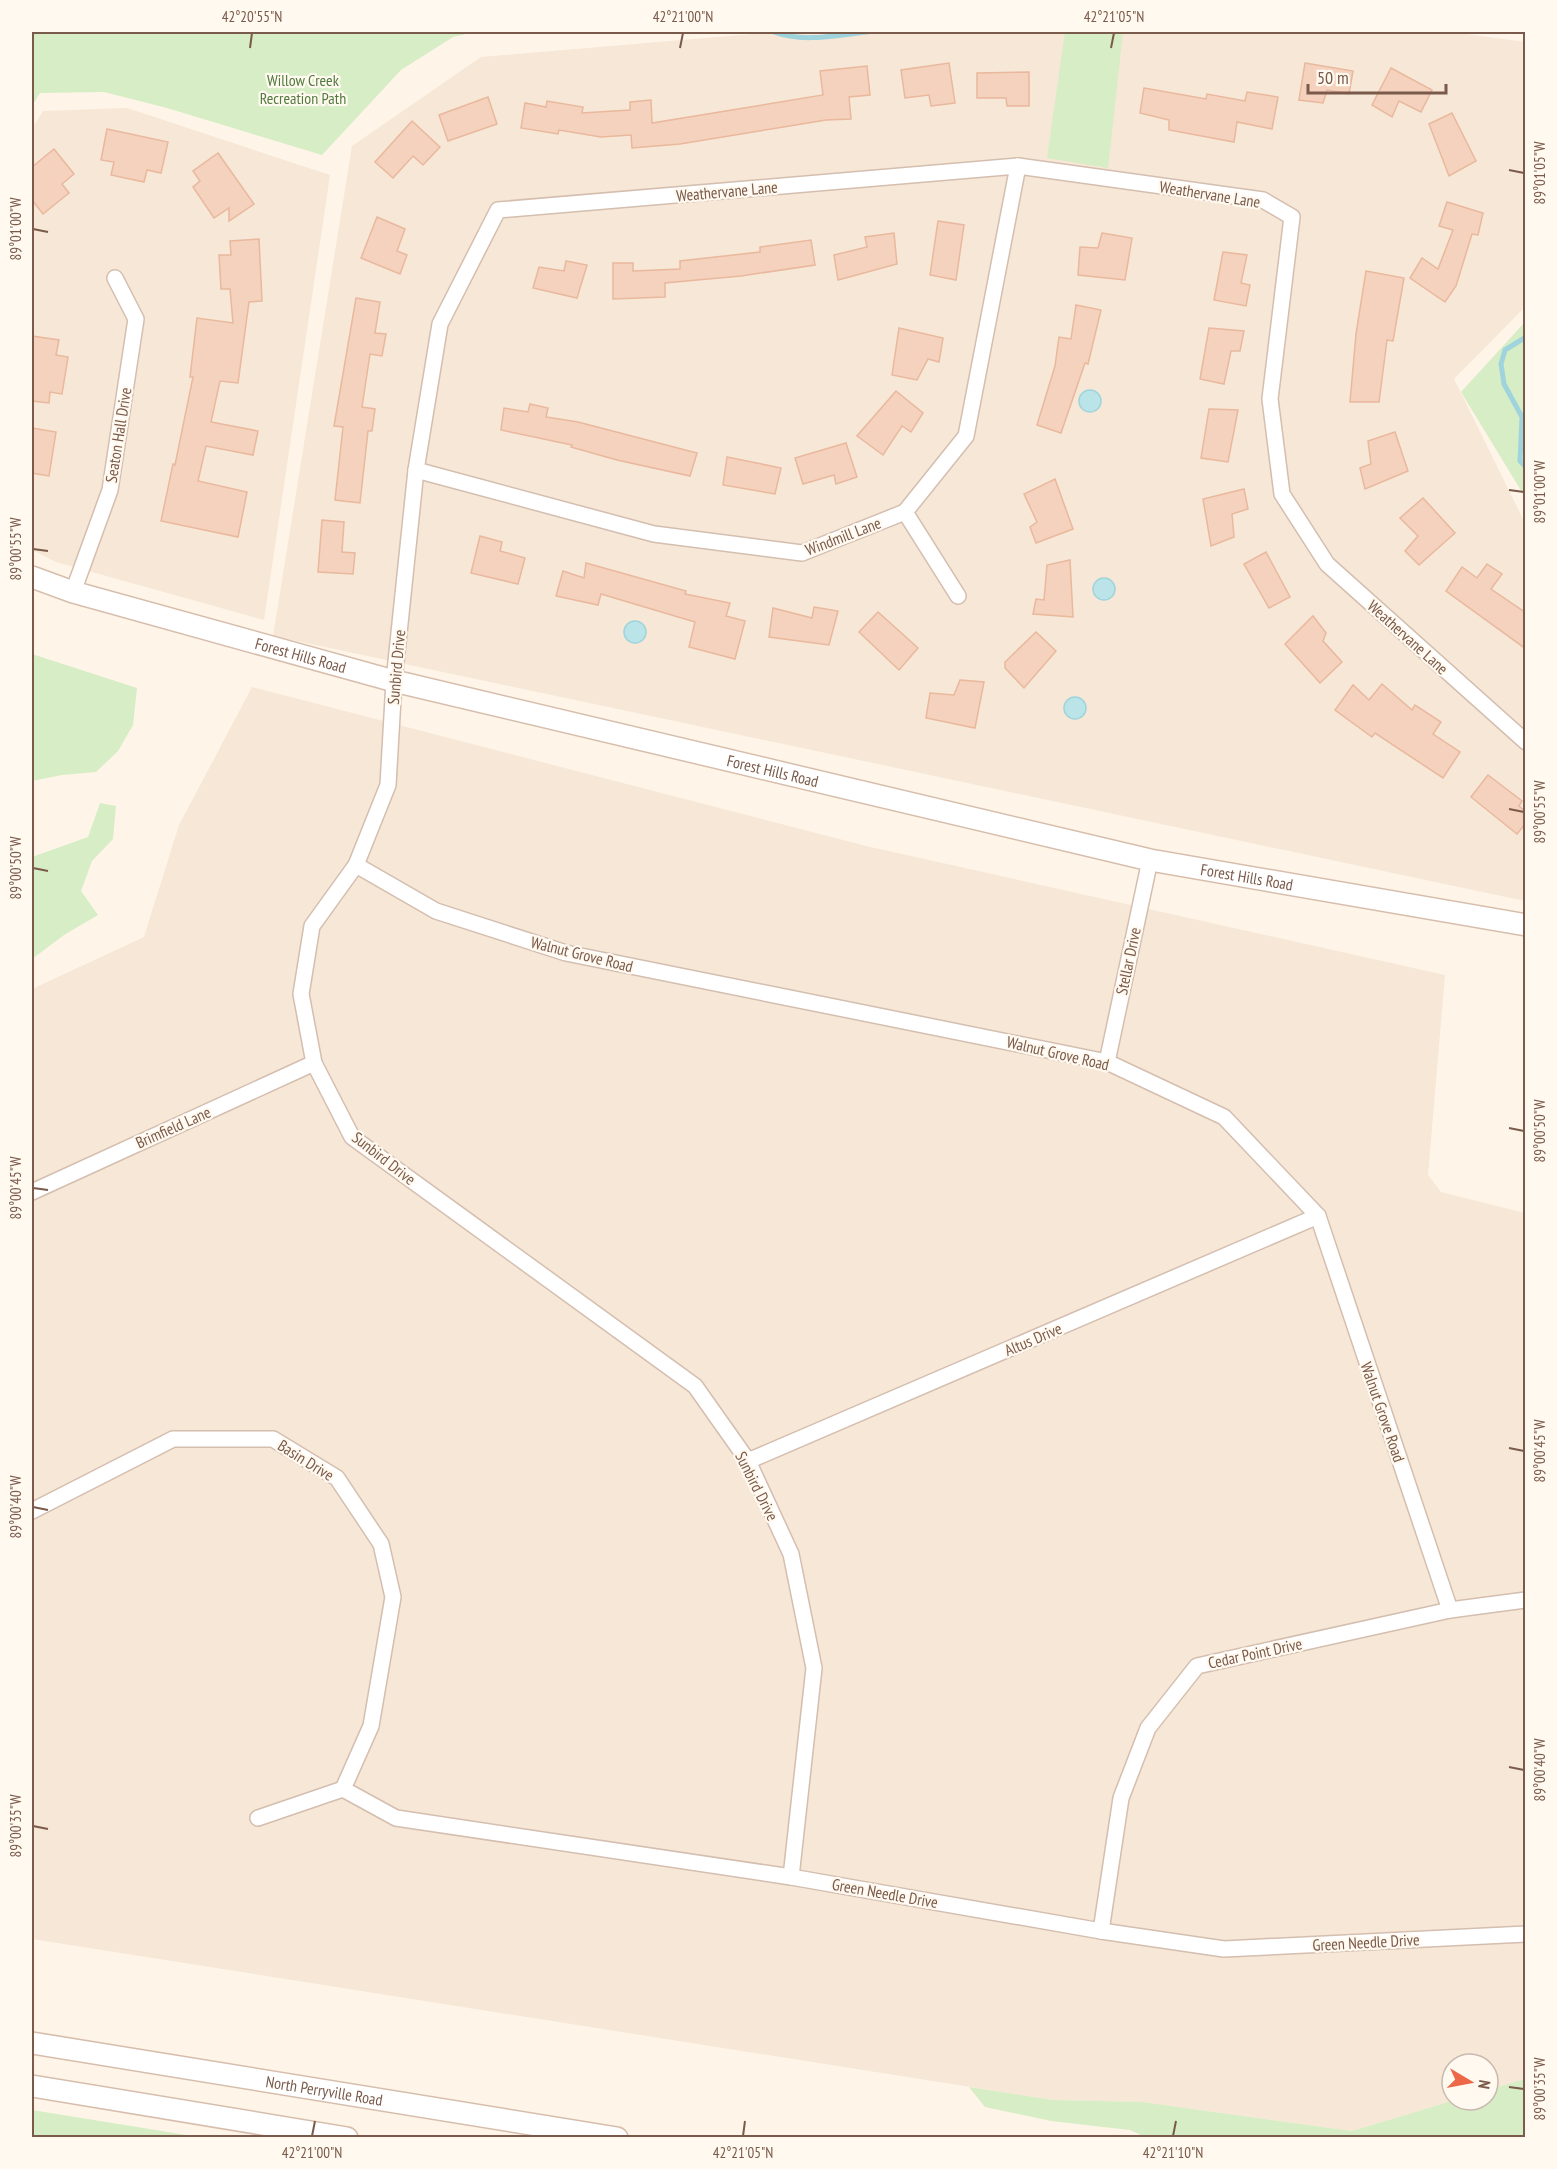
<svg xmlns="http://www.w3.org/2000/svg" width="1557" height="2169" viewBox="0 0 1557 2169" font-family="'PT Sans Narrow',sans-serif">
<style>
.residential{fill:#f6e7d6}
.green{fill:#d6edc5}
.water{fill:#bbe4e9;stroke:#a0d4dc;stroke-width:1.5}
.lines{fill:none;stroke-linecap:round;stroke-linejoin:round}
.stream{stroke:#a0d4dc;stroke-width:5}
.building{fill:#f5d2be;stroke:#e9b89d;stroke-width:1.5}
.street-casing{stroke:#d4beaf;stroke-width:18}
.secondary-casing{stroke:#d7beac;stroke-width:24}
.street{stroke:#fff;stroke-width:15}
.secondary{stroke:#fff;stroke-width:21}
.ticks{fill:none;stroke:#7a5a4a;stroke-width:2}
.labels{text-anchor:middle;stroke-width:4.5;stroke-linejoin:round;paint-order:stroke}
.park-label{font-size:16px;fill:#527a3e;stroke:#fff9f0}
.street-label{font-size:16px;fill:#7a5a4a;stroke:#fff9f0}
.neatline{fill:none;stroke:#7a5a4a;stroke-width:2}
.ticks-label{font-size:15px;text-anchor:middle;fill:#7a5a4a}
</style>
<rect width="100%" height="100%" fill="#fef5e8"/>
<!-- residential -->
<g class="residential">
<polygon points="777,32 1452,32 1525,42 1525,307 1454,379 1525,523 1525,901 273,636 352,146 481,57"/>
<polygon points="127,108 330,175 264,620 56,562 32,550 32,129 43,111"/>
<polygon points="252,687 866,846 1445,975 1428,1175 1441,1192 1525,1213 1525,2079 1488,2090 1488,2064 1452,2064 1452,2100 1455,2100 1352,2131 1142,2102 1053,2100 32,1939 32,989 144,937 179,825"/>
</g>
<!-- green -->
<g class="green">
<polygon points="32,32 475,32 453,37 401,70 322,155 167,108 104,92 40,93 32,106"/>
<polygon points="1065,32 1123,32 1108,168 1047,158"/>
<polygon points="1525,322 1525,497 1461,392"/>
<polygon points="32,654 137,688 133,725 118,751 96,772 62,775 32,781"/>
<polygon points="100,803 116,806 113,839 92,861 81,891 98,915 64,935 32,959 32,857 88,837"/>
<polygon points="1525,2079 1525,2138 1145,2137 1130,2130 1051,2121 985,2107 969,2087 1053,2100 1142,2102 1352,2131 1455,2100 1488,2100 1488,2090"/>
<polygon points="32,2110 199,2137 32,2137"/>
</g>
<!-- water -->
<g class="water">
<circle cx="1090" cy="401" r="11"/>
<circle cx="1104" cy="589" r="11"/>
<circle cx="635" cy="632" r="11"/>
<circle cx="1075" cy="708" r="11"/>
</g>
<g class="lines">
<!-- stream -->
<g class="stream">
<path d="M 774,32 C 803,43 837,35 867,32"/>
<polyline points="1526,337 1505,350 1501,364 1504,384 1522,417 1520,461 1526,467"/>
</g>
</g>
<!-- building -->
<g class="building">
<polygon points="949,63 955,103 931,106 929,95 905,98 901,70"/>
<polygon points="1305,63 1353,71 1349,94 1327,90 1323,103 1299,100"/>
<polygon points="867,66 870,95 849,97 851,119 826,120 680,144 632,148 631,135 601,137 559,130 558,134 521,128 525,103 546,107 547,101 583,107 582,113 630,110 630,102 651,100 652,123 823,95 820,71"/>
<polygon points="1391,68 1432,90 1421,112 1399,101 1392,117 1372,105"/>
<polygon points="1029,72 1029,106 1007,106 1006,98 977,98 977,73"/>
<polygon points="1144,88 1206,99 1207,94 1245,101 1247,92 1278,97 1272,129 1237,122 1234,142 1169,130 1169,120 1140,113"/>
<polygon points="488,97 497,124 448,141 439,115"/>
<polygon points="1452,113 1476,161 1449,176 1429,124"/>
<polygon points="412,121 440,147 423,165 413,156 393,178 375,162"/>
<polygon points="107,129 168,142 161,173 147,170 144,182 111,175 114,162 101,160"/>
<polygon points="54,149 74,174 62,184 69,193 43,214 32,200 32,167"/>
<polygon points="218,153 254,204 229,221 229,208 214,218 193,187 200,181 193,171"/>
<polygon points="1447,202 1483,213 1478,235 1472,234 1456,286 1445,302 1410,278 1422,258 1438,269 1453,230 1439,226"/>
<polygon points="377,217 405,229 397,251 407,255 400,274 361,258"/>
<polygon points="938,221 964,225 956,280 930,275"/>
<polygon points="894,233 897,264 838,280 834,255 867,247 865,237"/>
<polygon points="1102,233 1132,238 1125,280 1078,275 1080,247 1098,248"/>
<polygon points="259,239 262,301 249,302 238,383 220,381 211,422 258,431 253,455 206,446 198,481 247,492 238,537 161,521 173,464 175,465 193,377 190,377 197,318 233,323 230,289 221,289 219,255 231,255 230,241"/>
<polygon points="811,240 815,265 741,276 665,283 665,297 613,299 613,263 633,263 633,271 680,269 680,261 760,252 760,247"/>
<polygon points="1223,252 1247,255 1241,283 1250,285 1246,306 1214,300"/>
<polygon points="566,261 587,265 577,298 533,288 539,267 564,271"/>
<polygon points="1366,271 1404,278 1393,341 1387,340 1379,402 1350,402 1356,334"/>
<polygon points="356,298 380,302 375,333 386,334 382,356 370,354 362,407 375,409 372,431 368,431 360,503 335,500 343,427 334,426"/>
<polygon points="1076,305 1101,310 1088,364 1085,363 1061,433 1037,425 1055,366 1059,337 1071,339"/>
<polygon points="899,328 943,338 939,362 928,359 917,380 892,375"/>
<polygon points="1209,328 1244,331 1240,351 1231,351 1224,384 1200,379"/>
<polygon points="32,336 59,340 56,355 68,357 62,394 50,392 49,403 32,401"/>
<polygon points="896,391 923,413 911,432 902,426 883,455 857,436"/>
<polygon points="530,404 548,408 546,417 578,422 697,453 690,476 617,460 571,447 572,445 501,430 504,408 528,412"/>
<polygon points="1209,409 1238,410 1228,462 1201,458"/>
<polygon points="32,428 56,432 49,476 32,473"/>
<polygon points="1395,432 1408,471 1365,489 1360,468 1371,464 1368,441"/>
<polygon points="846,443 857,477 836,484 834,475 803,484 795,458"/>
<polygon points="727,457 781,468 775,494 723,485"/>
<polygon points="1055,479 1073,529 1036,543 1030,527 1037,522 1024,494"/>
<polygon points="1244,489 1248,509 1232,514 1234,537 1211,546 1203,499"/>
<polygon points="1423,498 1455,533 1419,565 1405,551 1418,536 1400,518"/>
<polygon points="322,520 344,522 342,552 355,553 353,574 318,572"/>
<polygon points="480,536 502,542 500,551 525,558 518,584 471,573"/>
<polygon points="1266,552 1290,597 1269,608 1244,564"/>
<polygon points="1070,560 1073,617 1033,614 1036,599 1044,600 1047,565"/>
<polygon points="586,563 686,591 685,594 730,603 726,616 745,621 735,659 689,647 695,622 601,594 598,605 556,596 563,571 584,578"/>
<polygon points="1487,564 1502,574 1491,589 1526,613 1526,649 1446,591 1462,567 1477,578"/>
<polygon points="814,607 838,611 829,645 769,637 773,608 812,618"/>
<polygon points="878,612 918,648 899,670 859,632"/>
<polygon points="1313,616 1326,633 1323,641 1342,662 1320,683 1285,644"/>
<polygon points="1036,632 1056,651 1024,688 1005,668 1005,662"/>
<polygon points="960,680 984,682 975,728 926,718 930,693 954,695"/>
<polygon points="1382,684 1412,710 1415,705 1441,722 1433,734 1460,752 1443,778 1375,733 1372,737 1335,710 1353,685 1369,700"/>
<polygon points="1488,775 1522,801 1519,806 1526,812 1526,823 1517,834 1471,797"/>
</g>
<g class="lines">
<defs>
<g id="street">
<polyline points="416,470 654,534 802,553 905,512 966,436 1018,166"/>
<polyline points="905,512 958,596"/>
<polyline points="73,592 110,490 136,319 115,278"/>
<polyline points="356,865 436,911 566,953 1107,1062 1224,1117 1318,1216 1450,1610"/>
<polyline points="1107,1062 1150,860"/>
<polyline points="32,1192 314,1063"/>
<polyline points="748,1461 1318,1216"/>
<polyline points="32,1511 173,1439 273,1439 337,1478 381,1544 393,1597 371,1726 343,1789"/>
<polyline points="258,1818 343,1789 396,1818 791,1877 1101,1931 1224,1949 1526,1934"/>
<polyline points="791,1877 814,1668 791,1554 748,1461 695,1386 352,1137 314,1063 301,994 312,926 356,865 388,785 394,681 416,470 440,324 498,210 1018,166 1263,200 1292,217 1270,399 1282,494 1327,564 1526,742"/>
<polyline points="1101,1931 1121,1798 1148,1728 1197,1666 1450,1610 1526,1600"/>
</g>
<g id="secondary">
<path id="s1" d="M 32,577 L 73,592 L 394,681 L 1150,860 L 1526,925"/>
<path id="s2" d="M 32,2043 L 617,2138"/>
<polyline points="32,2086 347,2138"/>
</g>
</defs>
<!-- street casing -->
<use href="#street" class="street-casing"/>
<!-- secondary casing -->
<use href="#secondary" class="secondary-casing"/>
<!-- street -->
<use href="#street" class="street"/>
<!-- secondary -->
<use href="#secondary" class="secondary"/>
</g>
<!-- ticks -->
<path class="ticks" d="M 250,48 L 252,33M 680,48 L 683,33M 1111,48 L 1114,33M 1509,170 L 1524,173M 33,229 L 48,232M 1509,490 L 1524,492M 33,549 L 48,551M 1509,809 L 1524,812M 33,868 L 48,871M 1509,1128 L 1524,1131M 33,1188 L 48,1190M 1509,1448 L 1524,1451M 33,1507 L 48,1510M 1509,1767 L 1524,1770M 33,1826 L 48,1829M 1509,2087 L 1524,2089M 312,2136 L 315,2121M 743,2136 L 745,2121M 1173,2136 L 1176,2121"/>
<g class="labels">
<!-- park labels -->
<g class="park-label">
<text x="303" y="86">Willow Creek<tspan x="303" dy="18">Recreation Path</tspan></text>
</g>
<!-- street labels -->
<g class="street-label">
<text transform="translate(727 191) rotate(-5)" y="6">Weathervane Lane</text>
<text transform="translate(1210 194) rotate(9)" y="6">Weathervane Lane</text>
<text transform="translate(118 435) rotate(-81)" y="6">Seaton Hall Drive</text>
<text transform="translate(843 536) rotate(-21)" y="6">Windmill Lane</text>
<text transform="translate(1408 637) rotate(42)" y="6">Weathervane Lane</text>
<text dy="6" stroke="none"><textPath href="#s1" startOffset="280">Forest Hills Road</textPath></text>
<text transform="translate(396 667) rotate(-85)" y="6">Sunbird Drive</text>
<text dy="6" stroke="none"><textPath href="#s1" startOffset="766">Forest Hills Road</textPath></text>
<text dy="6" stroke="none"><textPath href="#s1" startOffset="1252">Forest Hills Road</textPath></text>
<text transform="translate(582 954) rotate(14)" y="6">Walnut Grove Road</text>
<text transform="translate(1128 961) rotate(-78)" y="6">Stellar Drive</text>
<text transform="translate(1058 1053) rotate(13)" y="6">Walnut Grove Road</text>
<text transform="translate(173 1127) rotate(-24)" y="6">Brimfield Lane</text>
<text transform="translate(384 1158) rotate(38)" y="6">Sunbird Drive</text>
<text transform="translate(1033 1339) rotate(-23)" y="6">Altus Drive</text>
<text transform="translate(1383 1412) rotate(71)" y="6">Walnut Grove Road</text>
<text transform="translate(306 1460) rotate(32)" y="6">Basin Drive</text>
<text transform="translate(757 1486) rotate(63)" y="6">Sunbird Drive</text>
<text transform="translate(1255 1653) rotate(-12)" y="6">Cedar Point Drive</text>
<text transform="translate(885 1893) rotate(10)" y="6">Green Needle Drive</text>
<text transform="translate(1366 1942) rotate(-3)" y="6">Green Needle Drive</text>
<text dy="6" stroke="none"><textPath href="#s2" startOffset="296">North Perryville Road</textPath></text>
</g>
</g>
<!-- border -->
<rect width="1557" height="2169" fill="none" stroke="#fff9f0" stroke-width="66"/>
<!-- north arrow -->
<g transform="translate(1470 2082) rotate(100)"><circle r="28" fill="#fff9f0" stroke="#cab9ae" stroke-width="1.5"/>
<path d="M0-4.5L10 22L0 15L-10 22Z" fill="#ee6747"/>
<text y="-9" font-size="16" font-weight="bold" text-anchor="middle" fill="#7a5a4a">N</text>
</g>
<!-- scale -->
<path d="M1308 84v9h138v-9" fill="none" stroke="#7a5a4a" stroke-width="3"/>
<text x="1317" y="84" font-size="18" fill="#7a5a4a" stroke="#fff9f0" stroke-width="4.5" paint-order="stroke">50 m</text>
<rect x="33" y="33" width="1491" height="2103" class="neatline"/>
<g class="ticks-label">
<text x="252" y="22">42°20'55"N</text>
<text x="683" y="22">42°21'00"N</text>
<text x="1114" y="22">42°21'05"N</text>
<text transform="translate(1540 173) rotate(-90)" y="5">89°01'05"W</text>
<text transform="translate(16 229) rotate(-90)" y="5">89°01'00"W</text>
<text transform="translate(1540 492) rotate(-90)" y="5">89°01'00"W</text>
<text transform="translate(16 549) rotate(-90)" y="5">89°00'55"W</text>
<text transform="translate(1540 812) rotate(-90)" y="5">89°00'55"W</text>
<text transform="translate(16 868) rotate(-90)" y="5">89°00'50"W</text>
<text transform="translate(1540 1131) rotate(-90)" y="5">89°00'50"W</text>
<text transform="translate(16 1188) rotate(-90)" y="5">89°00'45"W</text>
<text transform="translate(1540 1451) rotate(-90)" y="5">89°00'45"W</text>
<text transform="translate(16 1507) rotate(-90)" y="5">89°00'40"W</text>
<text transform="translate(1540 1770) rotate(-90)" y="5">89°00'40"W</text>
<text transform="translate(16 1826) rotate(-90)" y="5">89°00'35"W</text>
<text transform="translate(1540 2089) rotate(-90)" y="5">89°00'35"W</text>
<text x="312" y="2158">42°21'00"N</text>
<text x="743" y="2158">42°21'05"N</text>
<text x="1173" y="2158">42°21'10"N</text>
</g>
</svg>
